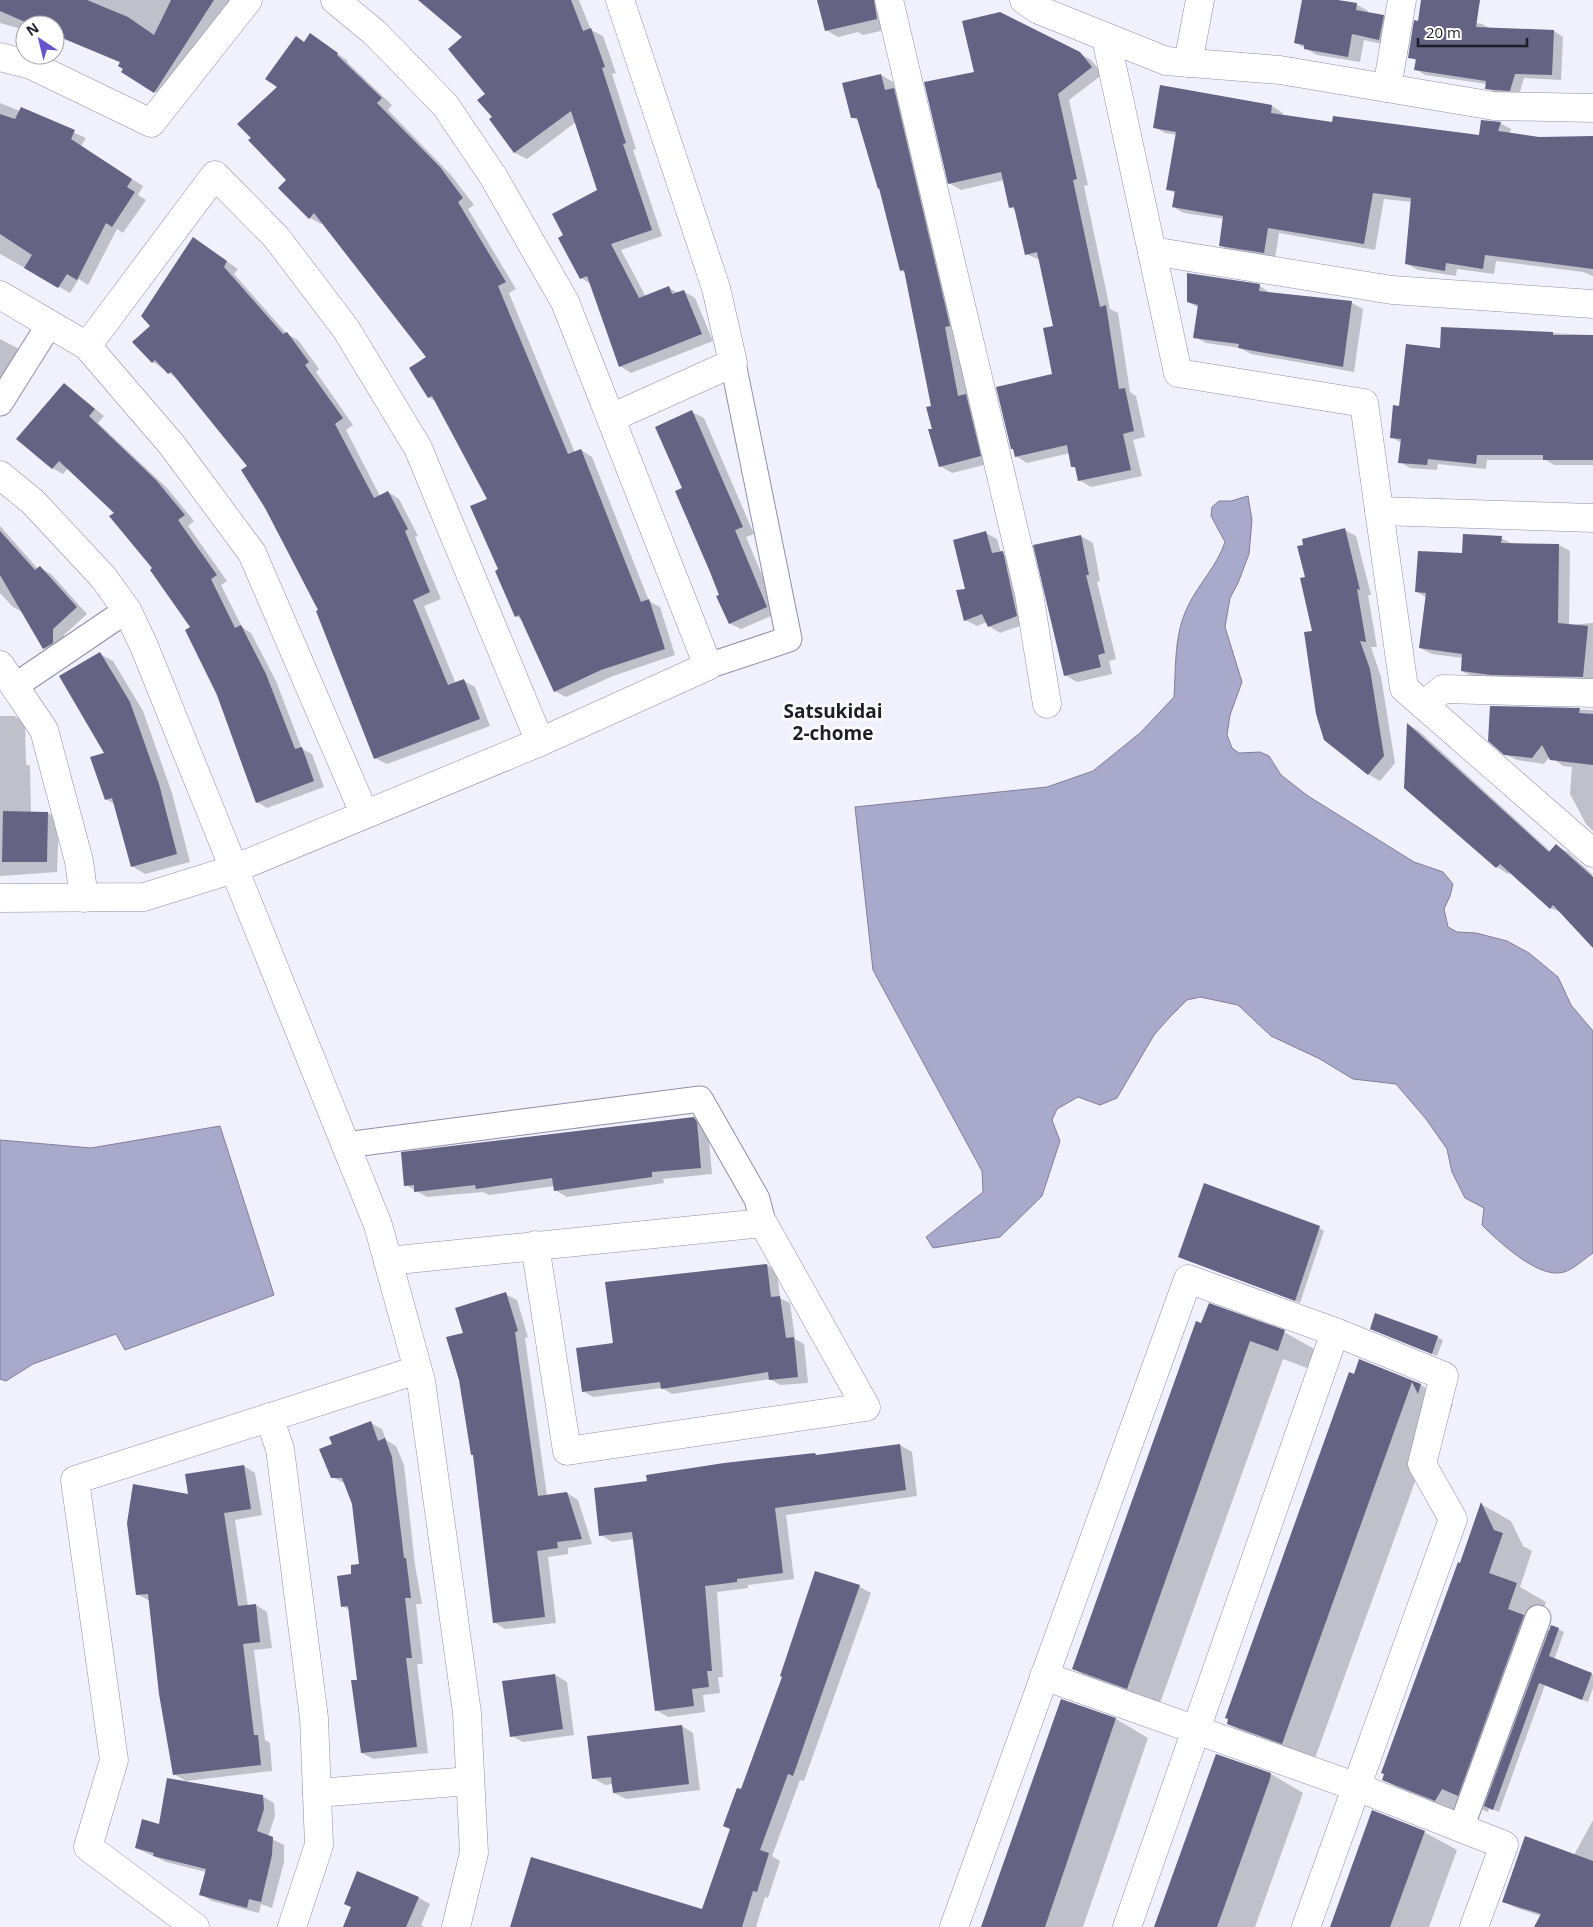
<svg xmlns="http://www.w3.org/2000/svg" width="1593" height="1927" viewBox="0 0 1593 1927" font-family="'Open Sans',sans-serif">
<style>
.water{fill:#a9a9cb;stroke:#7f7f9a}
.shadow{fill:#0003}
.building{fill:#646383}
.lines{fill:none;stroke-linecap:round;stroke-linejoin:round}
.pedestrian-casing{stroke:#8e8fa9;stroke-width:27}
.minor-casing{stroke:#8e8fa9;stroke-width:29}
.tertiary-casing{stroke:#8e8fa9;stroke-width:29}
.pedestrian{stroke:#fff;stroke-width:25}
.minor{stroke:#fff;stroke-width:28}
.tertiary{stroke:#fff;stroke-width:28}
.labels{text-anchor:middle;stroke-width:5;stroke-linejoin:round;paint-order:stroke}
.neighbourhood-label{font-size:19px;font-weight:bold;fill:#1e1e28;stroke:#fff}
</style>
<rect width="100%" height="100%" fill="#f1f1fd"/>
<!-- water -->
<g class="water">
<path d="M 1248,496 L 1252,520 L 1249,554 L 1238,583 L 1230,598 L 1225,627 L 1242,682 L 1230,715 L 1227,735 L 1232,748 L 1239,753 L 1260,752 L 1269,756 L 1281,775 L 1308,796 L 1414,862 L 1443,872 L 1453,884 L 1450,896 L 1444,909 L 1448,927 L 1457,932 L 1476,933 L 1507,941 L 1529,953 L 1558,977 L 1571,1005 L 1593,1031 L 1593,1253 C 1584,1259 1574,1269 1564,1272 C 1539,1280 1498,1241 1482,1225 L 1484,1208 L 1465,1198 L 1452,1172 L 1447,1149 L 1426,1119 L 1396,1084 L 1353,1079 L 1320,1059 L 1271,1036 L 1238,1005 L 1200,997 L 1187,1000 L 1169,1018 L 1154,1035 L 1117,1098 L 1100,1105 L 1078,1097 L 1057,1109 L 1052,1120 L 1060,1141 L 1042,1196 L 1000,1237 L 933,1248 L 926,1237 L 983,1192 L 982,1171 L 873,970 L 855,807 L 1047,787 L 1093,771 L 1140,733 L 1174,697 C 1176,666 1174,634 1188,606 C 1199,583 1217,566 1225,542 L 1211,516 L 1212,507 L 1219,501 L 1231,501 Z"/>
<polygon points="220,1126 274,1295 125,1350 116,1334 33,1364 6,1381 0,1379 0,1140 91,1148"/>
</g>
<!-- shadow -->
<g class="shadow">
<polygon points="0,0 230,0 213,36 166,98 122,72 125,69 121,63 55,35 55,25 25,25 25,30 0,23"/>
<polygon points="420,0 579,0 591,30 603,36 616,73 612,74 636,149 633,150 662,236 621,250 646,297 669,288 678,293 683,291 695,298 713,341 631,373 620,366 591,284 581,278 565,236 598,191 576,122 527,159 515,153 490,120 493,117 486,94 464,37"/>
<polygon points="818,0 882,0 889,29 863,35 858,32 838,37 826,30"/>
<polygon points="1303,0 1330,0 1356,4 1368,11 1368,13 1383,16 1395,22 1391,46 1364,40 1360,62 1317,55 1296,43"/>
<polygon points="1420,14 1482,24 1489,28 1554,31 1563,37 1561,80 1524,78 1519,95 1496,93 1487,88 1487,84 1425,75 1416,69 1417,61 1409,57"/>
<polygon points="311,35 348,61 347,62 392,105 388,110 451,175 474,205 468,209 516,289 509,293 575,453 581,450 592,457 649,601 660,607 675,655 613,676 566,697 555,691 523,620 516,616 496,571 500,570 489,500 436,402 429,397 428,357 323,222 321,224 310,218 288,180 252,138 279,87"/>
<polygon points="1079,53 1091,60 1103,74 1069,100 1088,185 1084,186 1110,309 1118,313 1130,392 1136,396 1145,437 1133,440 1142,476 1091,487 1079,480 1077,469 1072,466 1070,453 1027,463 1016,456 1053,375 1054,327 1040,260 1026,254 1016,210 1010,207 1004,180 961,190 949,183"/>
<polygon points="881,75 893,82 895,90 905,96 968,397 977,402 992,463 952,473 940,466 933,430 932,407 905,273 901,270 881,189 879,188 859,121 852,117"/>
<polygon points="1161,87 1272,106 1283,113 1282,116 1333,123 1480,136 1500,123 1511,129 1510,134 1539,138 1593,138 1593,276 1583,272 1496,261 1494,274 1457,269 1456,276 1418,270 1407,264 1412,202 1384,199 1375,250 1279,233 1275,259 1231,252 1220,245 1224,219 1184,213 1173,207 1176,194 1168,189 1177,135 1165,133 1154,127"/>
<polygon points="0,103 20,111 21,108 86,138 81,146 143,186 138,195 146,200 123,233 117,229 88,285 79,279 70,293 0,254"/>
<polygon points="205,246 238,269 234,274 287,334 298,340 319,369 316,372 353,425 346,430 380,496 388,492 399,499 418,536 415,537 441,599 424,606 456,684 464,681 475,687 490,726 387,764 375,758 320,610 249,466 178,379 153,362 151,326"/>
<polygon points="1260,286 1270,293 1352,303 1363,309 1354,372 1251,354 1240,348 1206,343 1195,337 1199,308 1188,302"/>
<polygon points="1443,328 1593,335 1593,465 1554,465 1546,460 1487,460 1486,469 1438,464 1437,470 1410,468 1400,462 1402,443 1391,437 1400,407 1442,349"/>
<polygon points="0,339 23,351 10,374 5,370 0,378"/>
<polygon points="64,384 104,416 98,423 167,488 194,521 188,526 227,581 221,585 242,627 251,633 276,681 302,749 312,754 324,787 267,808 257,802 192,628 116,513 68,468 63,474 52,468"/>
<polygon points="692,412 704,418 754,534 746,537 778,613 741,629 729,623 684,488"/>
<polygon points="0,526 38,569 40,568 51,574 87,614 64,635 64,649 55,655 44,648 24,613 13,607 0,593"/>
<polygon points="1345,530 1356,536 1371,595 1368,595 1377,647 1371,647 1381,677 1395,763 1380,781 1368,774 1313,632 1307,578"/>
<polygon points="986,533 997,539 1001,553 1014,559 1028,623 1000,633 989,626 987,622 977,626 965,620 966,590"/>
<polygon points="1081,536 1093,543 1100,581 1097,582 1116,659 1109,661 1112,674 1077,682 1065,675"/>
<polygon points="1501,538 1513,544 1559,545 1570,551 1569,625 1593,623 1593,683 1473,677 1462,671 1463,658 1432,654 1420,648 1427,598 1417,592 1463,554"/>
<polygon points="100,654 113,661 143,711 172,793 190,862 145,874 132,866 116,805 106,799"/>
<polygon points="1491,707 1593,710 1593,831 1586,824 1570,794 1572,767 1563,766 1550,756 1544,764 1517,760 1505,754"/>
<polygon points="0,716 14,716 25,722 26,764 30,766 31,813 48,813 59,819 57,872 0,876"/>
<polygon points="1409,725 1419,731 1551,852 1556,846 1568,852 1593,875 1585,884 1593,893 1593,947 1563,913 1550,908 1510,872 1508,874 1497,867"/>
<polygon points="693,1118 705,1125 708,1130 712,1174 663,1179 664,1183 567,1197 555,1190 555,1186 489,1195 483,1192 427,1197 406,1185"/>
<polygon points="1319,1228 1324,1231 1300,1303 1179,1257"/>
<polygon points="767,1265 777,1271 780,1298 790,1303 795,1339 804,1344 808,1383 780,1385 770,1379 672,1394 662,1388 593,1397 583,1391 615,1344"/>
<polygon points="505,1294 517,1300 528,1337 525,1338 547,1496 567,1493 578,1500 592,1544 568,1548 568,1554 548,1557 556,1623 505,1629 494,1622 474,1456 472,1454 465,1334"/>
<polygon points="1197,1323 1284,1332 1316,1350 1310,1369 1283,1359 1159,1706 1106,1687 1073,1669"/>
<polygon points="1371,1329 1437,1337 1443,1340 1437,1356"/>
<polygon points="1360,1360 1421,1385 1453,1404 1450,1412 1442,1407 1314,1761 1261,1742 1228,1724"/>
<polygon points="371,1423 382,1429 386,1440 396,1446 404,1465 415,1565 422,1604 416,1604 423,1664 417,1664 428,1753 373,1759 362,1753 359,1681 350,1610 342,1606 353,1575 360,1565 353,1504 346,1484 332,1477 333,1445"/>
<polygon points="900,1445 912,1452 917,1496 786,1515 794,1579 748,1585 748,1588 717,1592 723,1677 718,1677 720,1693 703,1695 705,1712 668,1717 656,1710 634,1539 612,1542 601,1535 815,1454 819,1456"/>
<polygon points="244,1466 255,1473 262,1515 235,1520 248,1606 256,1605 267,1612 272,1648 254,1650 265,1740 270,1743 272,1771 186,1781 174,1774 150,1601 137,1594 189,1495"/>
<polygon points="1481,1504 1511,1521 1523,1546 1532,1551 1520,1587 1546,1602 1538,1624 1550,1631 1552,1626 1564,1632 1554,1660 1593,1675 1593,1688 1588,1702 1545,1685 1499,1812 1489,1808 1488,1812 1472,1805 1465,1817 1414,1797 1384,1780"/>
<polygon points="816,1572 860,1587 871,1593 804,1781 800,1780 772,1856 780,1861 768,1898 765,1897 756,1927 511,1927 703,1911 731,1829 724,1826 741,1791 783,1677"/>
<polygon points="555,1675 567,1682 574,1735 523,1742 512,1736"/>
<polygon points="1062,1700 1116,1719 1148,1738 1083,1927 983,1927"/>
<polygon points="682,1726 693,1733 700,1790 626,1799 614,1793 613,1784 605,1785 593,1778"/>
<polygon points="1271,1774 1303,1793 1255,1927 1155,1927"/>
<polygon points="262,1796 274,1803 275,1816 268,1837 284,1845 284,1862 272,1908 261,1904 259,1913 212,1901 200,1894 206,1872 166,1862 136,1848 160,1825"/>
<polygon points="1593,1820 1593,1927 1535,1927 1541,1916 1514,1907 1504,1901 1574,1855"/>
<polygon points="1424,1832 1457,1850 1429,1927 1331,1927"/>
<polygon points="419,1898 430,1904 421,1925 424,1927 345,1927 353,1908"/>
</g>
<!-- building -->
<g class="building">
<polygon points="0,0 87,0 128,17 154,35 171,0 214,0 154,93 121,72 123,69 118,66 120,62 55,35 55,25 32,25 0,11"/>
<polygon points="418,0 571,0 583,31 591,28 605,67 602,68 626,143 623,144 652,230 611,244 639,298 669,286 672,294 684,290 702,334 619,367 587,276 580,279 558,238 563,235 552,214 597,190 571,111 514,153 489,119 492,117 477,100 485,94 448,49 462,37"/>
<polygon points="817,0 874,0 877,19 825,31"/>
<polygon points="1302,0 1338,0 1357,3 1356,10 1384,15 1379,40 1352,34 1348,57 1304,49 1304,45 1294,43"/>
<polygon points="1421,0 1480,0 1476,27 1554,30 1552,75 1515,74 1510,91 1495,90 1485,89 1486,81 1414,70 1416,59 1408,58 1414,20 1418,21"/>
<polygon points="1000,12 1080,52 1092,67 1058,94 1077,179 1073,180 1100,307 1106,305 1119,389 1125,388 1134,431 1123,434 1131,470 1078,481 1075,467 1071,467 1067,445 1015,457 1013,449 1011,449 996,387 1052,374 1043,328 1053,326 1037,252 1025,255 1014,207 1009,208 1001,172 948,184 924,82 974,72 962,21"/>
<polygon points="310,33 338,53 337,55 382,98 377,103 440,167 463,198 458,202 506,282 498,286 568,454 581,449 641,602 649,599 665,649 601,670 554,692 519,615 515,617 495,571 498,569 470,506 487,499 432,396 428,398 409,368 426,357 314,213 309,219 278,188 286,180 248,140 251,138 237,124 277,87 265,79 296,36 304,42"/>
<polygon points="881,74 885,90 894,88 950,326 945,327 958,396 966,394 981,456 939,467 928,429 932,429 926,407 931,406 904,270 900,271 879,188 878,189 857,118 851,118 842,83"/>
<polygon points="1160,85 1272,105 1271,113 1332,122 1333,116 1479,135 1481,120 1501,122 1498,131 1539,137 1593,136 1593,269 1485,255 1483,269 1446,263 1445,271 1405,264 1411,198 1373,193 1364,244 1268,228 1264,253 1219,246 1223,216 1172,207 1175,191 1166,190 1176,132 1153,128"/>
<polygon points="21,107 75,130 71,139 132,179 127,187 135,192 112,227 106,223 77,280 67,274 58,288 24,268 32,255 0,234 0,114 15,119"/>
<polygon points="193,237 227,261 224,267 283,334 287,332 309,362 305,365 343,418 335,424 374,498 388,491 408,529 405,531 430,592 413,600 448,685 464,679 480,719 374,759 316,611 318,610 265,508 241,470 247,466 171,372 168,374 155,360 152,363 132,342 150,326 141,316"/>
<polygon points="1187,273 1260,284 1259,291 1352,301 1343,367 1238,348 1239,344 1193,338 1198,305 1187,302"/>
<polygon points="1441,327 1553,332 1553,335 1593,335 1593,460 1543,460 1543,455 1477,455 1476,464 1428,459 1427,465 1398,463 1401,439 1390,438 1393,405 1399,406 1406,344 1440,348"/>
<polygon points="64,383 95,409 89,416 156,480 185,515 178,520 217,575 211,579 235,628 241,625 266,674 295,749 302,747 314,781 256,803 217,695 185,630 190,627 150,570 152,568 109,516 114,513 59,461 52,469 16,439"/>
<polygon points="692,410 743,527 735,530 767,607 729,624 716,596 719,595 710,572 675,491 682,488 655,427"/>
<polygon points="1345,528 1360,590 1357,589 1366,642 1360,641 1370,669 1384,756 1368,775 1324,740 1316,714 1304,632 1312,631 1300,578 1305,577 1297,546 1303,545 1302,539"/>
<polygon points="0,531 35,570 40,566 77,607 53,629 53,643 43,649 0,575"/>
<polygon points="986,531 992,553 1003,551 1017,616 988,627 982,614 964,621 956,590 965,589 953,540"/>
<polygon points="1463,534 1502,536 1501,543 1559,544 1558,623 1588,626 1583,677 1491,675 1461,671 1462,654 1419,648 1426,593 1415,592 1418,551 1462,553"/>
<polygon points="1081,535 1089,575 1086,575 1105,653 1098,655 1101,667 1064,676 1033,545"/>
<polygon points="100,652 130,702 159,784 177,854 131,867 112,798 105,800 90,757 104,753 59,676"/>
<polygon points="1490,706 1580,708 1579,713 1593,714 1593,765 1550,760 1542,745 1532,758 1504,755 1488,741"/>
<polygon points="1407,723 1549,852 1556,844 1593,877 1593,948 1553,905 1550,909 1500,864 1496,868 1404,788"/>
<polygon points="3,811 48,812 47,862 2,862"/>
<polygon points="694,1117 697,1122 701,1168 652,1172 652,1177 554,1191 552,1178 476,1189 475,1185 414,1192 414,1185 404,1186 401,1152"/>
<polygon points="1204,1183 1320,1226 1295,1301 1178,1257"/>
<polygon points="767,1264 771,1297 780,1296 786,1338 794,1337 798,1377 769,1380 768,1372 661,1389 660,1382 582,1392 576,1348 613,1343 605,1282"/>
<polygon points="506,1292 518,1331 515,1332 538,1496 567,1492 582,1539 557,1542 558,1548 537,1551 545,1617 493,1623 473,1455 471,1455 459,1380 446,1337 463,1333 455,1308"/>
<polygon points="1209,1303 1285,1330 1278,1351 1250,1341 1127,1689 1072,1669 1196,1321 1201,1323"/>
<polygon points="1375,1313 1438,1336 1432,1354 1370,1329"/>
<polygon points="1359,1359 1421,1384 1418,1394 1412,1382 1282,1744 1227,1724 1228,1719 1225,1718 1349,1372 1354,1374"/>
<polygon points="371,1421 378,1441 385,1438 392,1457 404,1558 406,1558 411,1598 405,1598 412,1658 406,1658 417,1747 361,1753 351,1680 357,1680 348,1606 341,1607 337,1576 351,1574 351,1565 359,1564 352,1504 342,1478 331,1478 319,1449 332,1444 329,1437"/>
<polygon points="900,1444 906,1490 775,1508 783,1573 737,1579 737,1582 705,1586 712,1671 707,1671 709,1687 692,1689 694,1706 655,1711 632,1532 599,1536 594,1488 647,1481 646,1475 724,1463 815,1453 816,1455"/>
<polygon points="244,1465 251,1509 224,1513 238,1606 256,1604 260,1642 243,1644 254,1735 258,1735 261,1765 173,1775 159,1694 148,1594 136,1595 127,1523 133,1484 188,1494 185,1474"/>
<polygon points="1481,1502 1494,1530 1503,1533 1489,1573 1517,1583 1508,1609 1524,1615 1458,1796 1442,1789 1435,1801 1382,1780 1384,1774 1381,1773 1458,1562 1460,1563"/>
<polygon points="815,1571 860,1585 793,1776 788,1774 760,1850 769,1853 757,1892 753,1891 742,1927 510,1927 531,1857 702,1909 730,1829 723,1826 737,1788 741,1789 782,1677 780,1676"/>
<polygon points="1551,1625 1559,1628 1549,1656 1592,1673 1582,1700 1539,1683 1493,1810 1484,1806"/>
<polygon points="555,1674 563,1729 510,1737 502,1681"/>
<polygon points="1061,1699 1116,1718 1045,1927 981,1927"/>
<polygon points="682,1725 689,1784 613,1793 611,1777 592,1779 587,1736"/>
<polygon points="1216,1754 1271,1773 1270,1779 1217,1927 1154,1927"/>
<polygon points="167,1778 263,1795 264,1809 257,1831 273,1837 272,1855 261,1902 249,1899 247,1908 199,1895 206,1869 153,1856 154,1853 135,1848 142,1819 159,1824"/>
<polygon points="1372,1810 1425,1831 1390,1927 1330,1927"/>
<polygon points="1525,1836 1593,1861 1593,1927 1534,1927 1541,1914 1502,1902"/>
<polygon points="357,1871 419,1897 406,1927 343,1927 351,1907 344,1904"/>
</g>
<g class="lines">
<defs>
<g id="pedestrian">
<polyline points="0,403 49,325"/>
<polyline points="708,666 789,639 733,363"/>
<polyline points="15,686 127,610"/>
<polyline points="346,1145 700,1099 757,1199 763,1223"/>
<polyline points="1461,1828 1538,1618"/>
</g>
<g id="minor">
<polyline points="889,0 1029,594 1047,704"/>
<polyline points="1024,0 1039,10 1166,61 1280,70 1494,106 1593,108"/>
<polyline points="1106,38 1178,373 1364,403 1404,688 1593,853"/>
<polyline points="0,57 31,65 151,123 248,0"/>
<polyline points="1188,63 1200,0"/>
<polyline points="1387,88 1402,0"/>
<polyline points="1152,251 1392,290 1593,304"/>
<polyline points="0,295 87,346 172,445 252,553 364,813"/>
<polyline points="87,346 215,175 276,237 346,329 418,448 540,742"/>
<polyline points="611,418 733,363 716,288 620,0"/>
<polyline points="1379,511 1593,518"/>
<polyline points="0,665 44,730 79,861 84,898"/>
<polyline points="1424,705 1443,689 1593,693"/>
<polyline points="0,898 144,897 234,869 540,742 708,666 565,302 493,176 445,105 375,33 335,0"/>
<polyline points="388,1261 763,1223 866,1407 567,1451 535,1245"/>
<polyline points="269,1417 280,1449 314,1718 319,1845 292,1927"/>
<polyline points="1044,1676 1357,1787 1504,1845 1474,1927"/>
<polyline points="317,1793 470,1781"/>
<polyline points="195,1927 88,1847 114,1760 75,1480 417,1370"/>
<polyline points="954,1927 1188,1279 1335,1332 1444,1376 1422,1464 1453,1519 1306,1927"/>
<polyline points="1127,1927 1335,1332"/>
</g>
<polyline id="tertiary" points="0,475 33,502 103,577 127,610 144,646 378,1225 421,1381 467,1713 474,1853 456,1927"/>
</defs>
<!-- pedestrian casing -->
<use href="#pedestrian" class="pedestrian-casing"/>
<!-- minor casing -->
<use href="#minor" class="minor-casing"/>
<!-- tertiary casing -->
<use href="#tertiary" class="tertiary-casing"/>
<!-- pedestrian -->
<use href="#pedestrian" class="pedestrian"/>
<!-- minor -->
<use href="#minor" class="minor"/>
<!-- tertiary -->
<use href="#tertiary" class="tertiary"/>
</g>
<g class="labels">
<!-- neighbourhood labels -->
<g class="neighbourhood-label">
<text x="833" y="718">Satsukidai<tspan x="833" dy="22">2-chome</tspan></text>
</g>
</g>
<!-- north arrow -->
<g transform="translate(40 40) rotate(325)"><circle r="24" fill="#ffffff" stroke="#a5a5a9"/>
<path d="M0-4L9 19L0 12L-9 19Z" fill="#6554cd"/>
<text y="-8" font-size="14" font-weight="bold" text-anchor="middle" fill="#1e1e28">N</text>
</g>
<!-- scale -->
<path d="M1418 38v8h109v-8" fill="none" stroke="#1e1e28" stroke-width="2.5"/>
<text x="1426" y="38" font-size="15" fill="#1e1e28" stroke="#ffffff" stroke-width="4" paint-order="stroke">20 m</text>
</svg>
